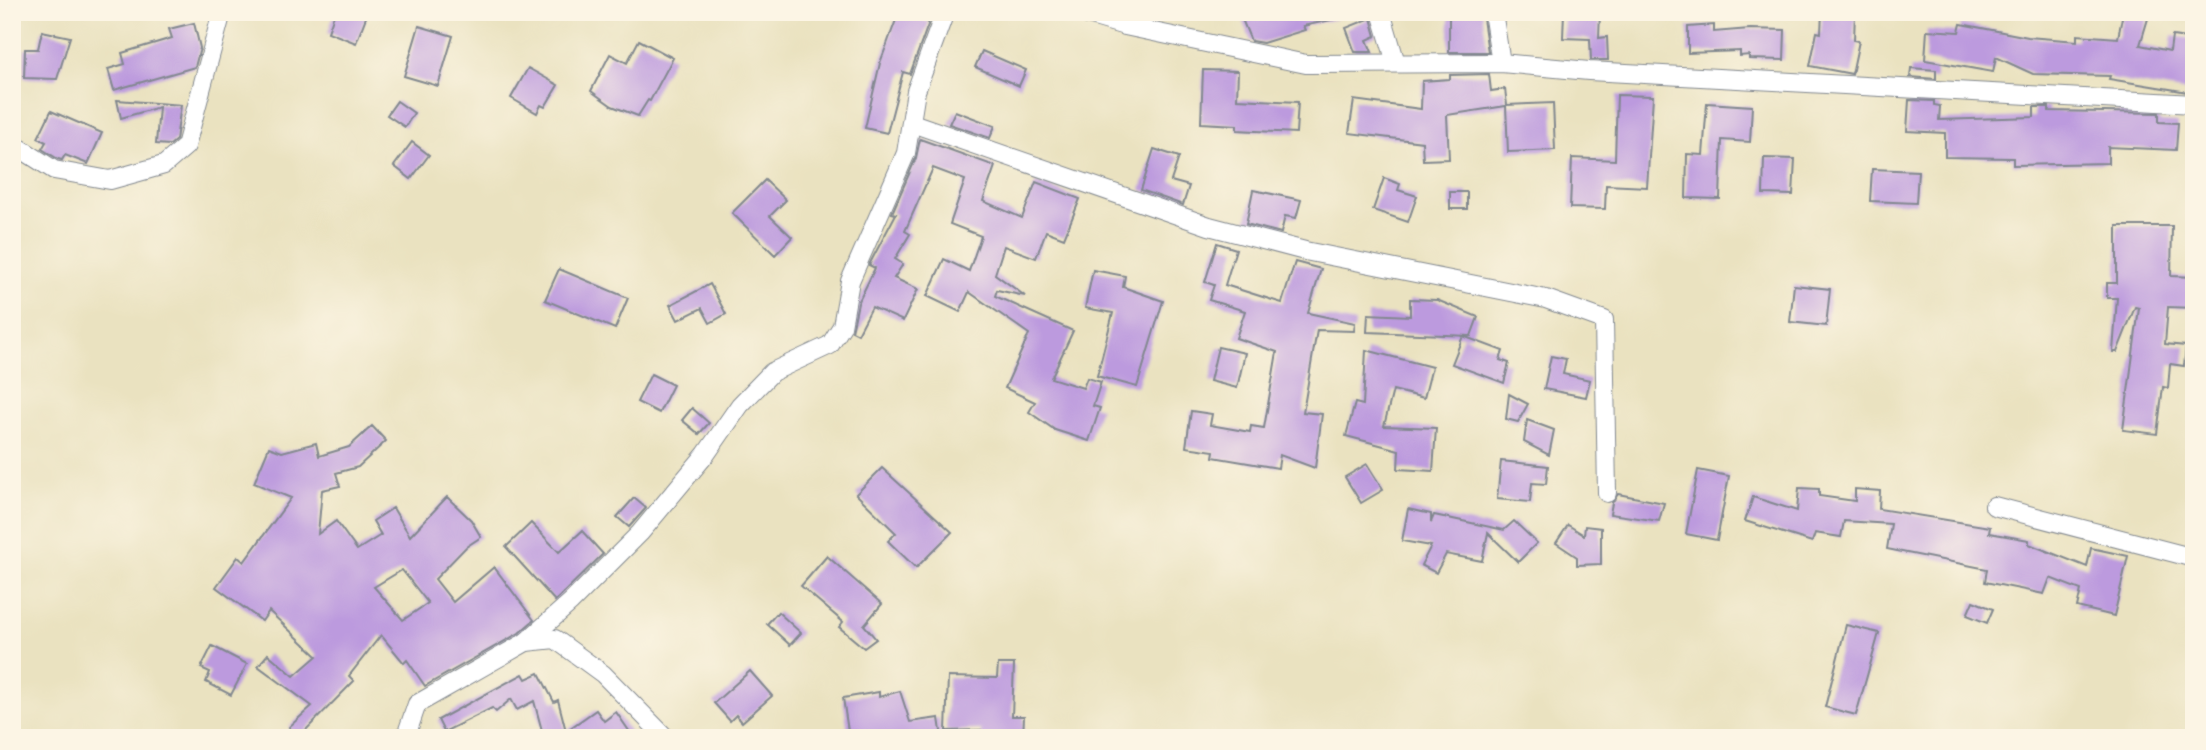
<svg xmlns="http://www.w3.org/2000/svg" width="2206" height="750" viewBox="0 0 2206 750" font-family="Alegreya,serif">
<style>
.building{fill:#bc9ade;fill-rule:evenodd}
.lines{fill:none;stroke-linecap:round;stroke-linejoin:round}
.minor-casing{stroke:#82888f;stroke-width:20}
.minor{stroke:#fff;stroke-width:18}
</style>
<rect width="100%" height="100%" fill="#fcf5e5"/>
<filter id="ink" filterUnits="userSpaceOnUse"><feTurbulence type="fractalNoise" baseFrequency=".0143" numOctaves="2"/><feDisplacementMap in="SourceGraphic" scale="14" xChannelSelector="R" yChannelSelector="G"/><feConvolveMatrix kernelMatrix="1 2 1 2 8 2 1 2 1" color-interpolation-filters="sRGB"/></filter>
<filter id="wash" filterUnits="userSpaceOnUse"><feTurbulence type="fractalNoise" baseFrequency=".00686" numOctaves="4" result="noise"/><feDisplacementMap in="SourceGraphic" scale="28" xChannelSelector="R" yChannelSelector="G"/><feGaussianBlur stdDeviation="1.57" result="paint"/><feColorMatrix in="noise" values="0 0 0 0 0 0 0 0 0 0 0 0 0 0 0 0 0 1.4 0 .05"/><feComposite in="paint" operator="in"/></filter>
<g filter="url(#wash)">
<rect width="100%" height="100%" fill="#eae2c0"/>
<g id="blocks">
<!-- building -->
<g class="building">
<polygon points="335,12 368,12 356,43 328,32"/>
<polygon points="899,12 929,22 910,74 903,72 887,133 865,128 880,63"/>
<polygon points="1239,12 1336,12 1336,19 1303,26 1305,30 1263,43 1251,41"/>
<polygon points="1449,12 1482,12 1488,52 1449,52"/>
<polygon points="1564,12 1600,12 1599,38 1607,37 1608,60 1591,60 1590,39 1563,38"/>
<polygon points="1822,12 1855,12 1854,40 1859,41 1852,74 1810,66 1817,32 1821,33"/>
<polygon points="2123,12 2150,12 2140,45 2170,51 2172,36 2194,39 2194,93 2109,79 2110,76 2033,74 1996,57 1993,72 1925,60 1927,30 1959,32 1961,24 2028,37 2077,41 2077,35 2118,38"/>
<polygon points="1371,18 1376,36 1367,40 1372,52 1355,52 1346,28"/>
<polygon points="194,23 200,48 195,67 114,90 108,69 125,64 122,53 172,38 169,29"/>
<polygon points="1714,25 1714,32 1750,29 1785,30 1784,60 1749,59 1749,55 1740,56 1740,51 1688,53 1688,27"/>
<polygon points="419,26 453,36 438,86 404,76"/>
<polygon points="42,31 70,37 57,79 24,78 25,49 38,49"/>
<polygon points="639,40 673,58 650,101 648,100 638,116 612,106 591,91 610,54 627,63"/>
<polygon points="982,51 1026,70 1019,86 975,67"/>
<polygon points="528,68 558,85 545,107 541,105 537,113 511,98"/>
<polygon points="1911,68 1936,70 1936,79 1910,77"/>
<polygon points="1203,70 1238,71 1237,99 1298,102 1296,133 1237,130 1237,125 1201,123"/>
<polygon points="1489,74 1491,91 1505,89 1507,105 1553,103 1555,150 1508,152 1506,106 1447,115 1449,159 1423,160 1422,142 1349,133 1354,100 1421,109 1422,81 1450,79 1450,75"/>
<polygon points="1617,95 1653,96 1647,187 1606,185 1605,209 1570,208 1572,158 1615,160"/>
<polygon points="117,100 181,105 176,140 170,145 156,144 159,107 121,118"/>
<polygon points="1909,100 1934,101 1934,105 1940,106 1939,120 2034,117 2034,107 2049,107 2049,111 2159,113 2159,122 2178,123 2176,150 2108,147 2108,163 2013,165 2013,158 1945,157 1945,133 1907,131"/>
<polygon points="397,101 414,113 405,127 387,115"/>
<polygon points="1707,103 1752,106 1750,142 1722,140 1720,199 1686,198 1687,154 1703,155"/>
<polygon points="51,111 102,133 88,164 65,155 62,160 58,159 42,149 46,142 38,138"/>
<polygon points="955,111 995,126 990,138 949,124"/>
<polygon points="920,139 995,166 983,201 1022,218 1036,182 1080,199 1064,238 1046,231 1036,258 1004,246 995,274 1025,296 997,290 995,296 1073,331 1051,378 1083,388 1087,378 1101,382 1093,406 1100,408 1089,441 1055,430 1029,412 1035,402 1005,388 1029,334 969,292 960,312 927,296 944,259 969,271 981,236 950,224 965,180 933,168 905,231 910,234 895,259 903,264 894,278 918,289 903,321 872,307 858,334 852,331 858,303 875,268 869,265 896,214 892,213 916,158"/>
<polygon points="412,142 429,155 411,179 394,166"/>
<polygon points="1154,149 1179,157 1171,181 1189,186 1183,205 1141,190"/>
<polygon points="1764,158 1795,159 1793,195 1763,194"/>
<polygon points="1872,169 1918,171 1916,203 1870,201"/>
<polygon points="1384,178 1400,184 1398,190 1417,196 1408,222 1373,210"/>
<polygon points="765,180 786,200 770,216 792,237 775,255 732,213"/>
<polygon points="1253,190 1301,200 1296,218 1285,216 1281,233 1246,224"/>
<rect x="1450" y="192" width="17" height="17"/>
<polygon points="2117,226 2172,226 2171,276 2194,277 2194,308 2168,307 2165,344 2186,346 2184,366 2170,364 2168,388 2163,387 2157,434 2123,430 2139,308 2135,307 2117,352 2113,352 2117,298 2107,298 2107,283 2117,283"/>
<polygon points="1217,243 1236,249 1225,285 1282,303 1295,262 1321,269 1308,313 1355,323 1354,331 1317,330 1303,412 1322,414 1315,468 1280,455 1278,468 1213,457 1214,451 1186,447 1191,411 1212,414 1210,425 1250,432 1251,426 1264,428 1277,352 1236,338 1245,311 1209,300 1214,285 1205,282"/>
<polygon points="559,269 628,298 615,329 545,300"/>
<polygon points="1093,270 1125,276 1123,287 1163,301 1137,387 1097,376 1113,313 1085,308"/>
<polygon points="710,284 726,314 710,323 702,308 678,320 670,305"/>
<polygon points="1794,285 1830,289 1826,326 1790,322"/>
<polygon points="1410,299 1437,300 1478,317 1471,336 1367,332 1368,314 1410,316"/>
<polygon points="1463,336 1503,351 1500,360 1509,363 1504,383 1452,364"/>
<polygon points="1218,347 1245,353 1237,388 1210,381"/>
<polygon points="1366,350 1432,367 1424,398 1393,390 1384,426 1436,428 1433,471 1398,469 1399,450 1346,436 1355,403 1363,405"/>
<polygon points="1551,356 1566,359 1563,374 1590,380 1586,397 1544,389"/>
<polygon points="651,374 673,385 659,413 637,402"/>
<polygon points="1509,394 1528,404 1518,422 1506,419"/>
<polygon points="692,408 709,423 699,434 682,420"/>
<polygon points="1527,420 1554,430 1549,455 1524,442"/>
<path d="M 372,426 L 386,441 L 358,467 L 336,473 L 340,486 L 322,490 L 318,534 L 336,521 L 357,550 L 381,535 L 373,521 L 393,508 L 410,536 L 447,497 L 471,520 L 481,537 L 466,547 L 435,579 L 453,602 L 494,567 L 534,620 L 519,633 L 425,686 L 407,660 L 404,663 L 381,635 L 349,676 L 354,681 L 298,738 L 289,727 L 312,706 L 258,666 L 268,654 L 294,676 L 317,656 L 269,611 L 262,621 L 216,587 L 238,557 L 244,562 L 291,498 L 254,483 L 269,447 L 282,452 L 316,443 L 319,456 L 349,447 ZM 402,570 L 428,603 L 403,620 L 374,587 Z"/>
<polygon points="1501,461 1548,466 1546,484 1532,483 1530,502 1497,499"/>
<polygon points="1367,464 1383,490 1361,503 1345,477"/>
<polygon points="882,468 952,532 916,568 888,541 896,533 856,494"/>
<polygon points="1698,470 1729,476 1717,540 1686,534"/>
<polygon points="1799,488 1819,489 1819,496 1855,501 1855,489 1880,491 1879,509 1990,527 1989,533 2029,540 2029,544 2087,567 2091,548 2128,556 2114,616 2077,607 2081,590 2050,578 2044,594 1985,582 1987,569 1887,549 1891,524 1844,521 1841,537 1815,533 1812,542 1745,521 1753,497 1797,511"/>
<polygon points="1618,494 1664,503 1659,521 1610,514 1612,503"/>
<polygon points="634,498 646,508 629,527 617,517"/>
<polygon points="1408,509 1431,514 1431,522 1434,515 1504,530 1514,521 1537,543 1518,562 1488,533 1482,561 1446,554 1436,573 1421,565 1431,546 1402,541"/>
<polygon points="531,523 559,552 582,531 603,554 555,601 506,547"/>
<polygon points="1568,525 1584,535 1585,526 1601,528 1601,564 1577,565 1577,557 1556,543"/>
<polygon points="827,556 882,604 864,625 876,639 864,648 839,627 843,622 801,586"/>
<polygon points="1973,601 1993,609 1987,623 1967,615"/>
<polygon points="778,612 801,633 790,645 767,624"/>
<polygon points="1846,625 1879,633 1856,715 1825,707"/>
<polygon points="212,646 247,664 231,695 206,682 210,672 201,668"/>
<polygon points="998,664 1014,664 1012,716 1024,716 1023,738 980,736 981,730 946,731 948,677 997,678"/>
<polygon points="750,671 772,696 742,722 736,715 730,721 714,703"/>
<polygon points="539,673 554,702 558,700 566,731 596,710 604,721 616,712 634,738 544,738 534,701 517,710 511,699 496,712 492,708 444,732 438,720 523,674 526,679"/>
<polygon points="900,691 910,722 939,718 942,738 849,738 843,698 879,692 879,697"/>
</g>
</g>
</g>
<g filter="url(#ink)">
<use href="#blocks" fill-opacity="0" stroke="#82888f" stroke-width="2"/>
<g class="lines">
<defs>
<g id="minor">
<polyline points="1078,12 1125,26 1306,64 1501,63 1589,71 2194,104"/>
<polyline points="1381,12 1396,63"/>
<polyline points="1493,12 1501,63"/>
<polyline points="912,123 1209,226 1305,251 1546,299 1604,320 1607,493"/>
<polyline points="12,143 54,170 110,180 164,165 186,146 222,12"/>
<polyline points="1994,506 2194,558"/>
<polyline points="526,642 571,602 640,533 706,454 740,405 772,372 830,345 842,326 850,281 906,153 916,91 945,12"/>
<polyline points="412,738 408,730 417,704 526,642 555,639 603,674 666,738"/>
</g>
</defs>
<!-- minor casing -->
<use href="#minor" class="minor-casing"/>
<!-- minor -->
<use href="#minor" class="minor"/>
</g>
</g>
<!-- margin -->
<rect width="2206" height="750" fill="none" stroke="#fcf5e5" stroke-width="42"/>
</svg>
